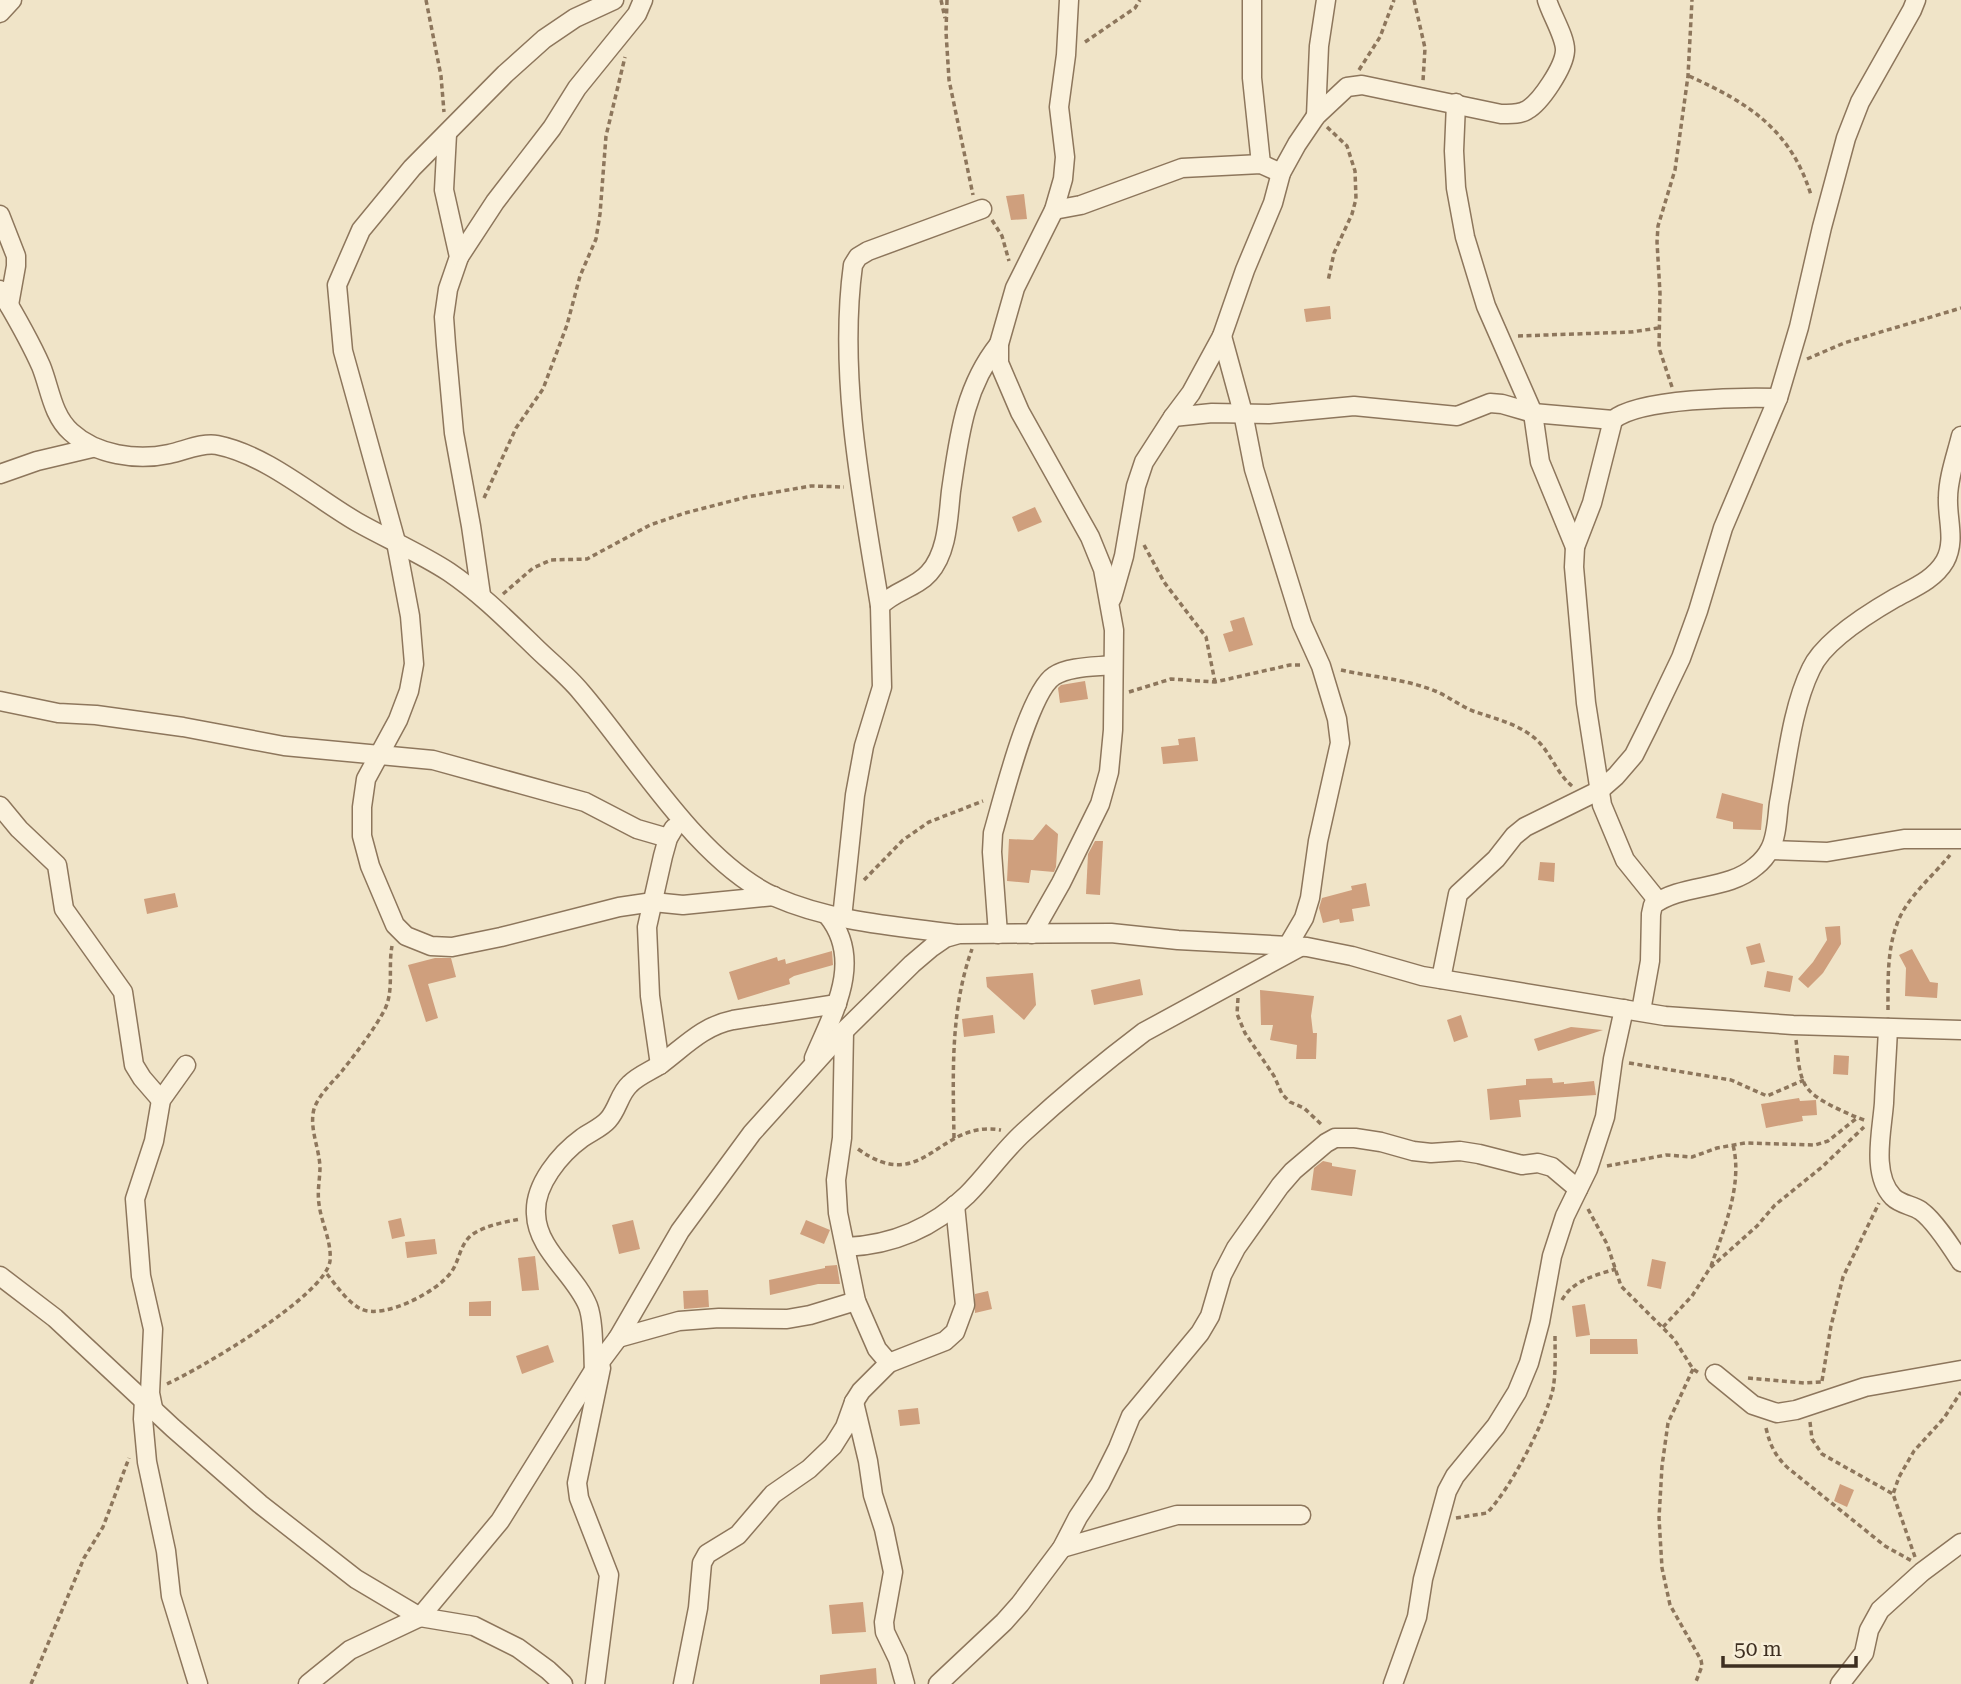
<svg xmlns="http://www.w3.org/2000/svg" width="1961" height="1684" viewBox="0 0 1961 1684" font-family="'Roboto Serif',serif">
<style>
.building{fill:#cf9f7d}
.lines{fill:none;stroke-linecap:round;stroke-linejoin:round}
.minor-casing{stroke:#8d765c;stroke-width:21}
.path{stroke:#8d765c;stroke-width:3.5;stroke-dasharray:5 3.5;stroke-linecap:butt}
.minor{stroke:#faf1dc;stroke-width:18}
</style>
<rect width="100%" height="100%" fill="#f0e4c8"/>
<!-- building -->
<g class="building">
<polygon points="1024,194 1027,219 1011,220 1006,196"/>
<polygon points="1330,306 1331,319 1306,322 1304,309"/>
<polygon points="1035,507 1042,522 1018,532 1012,517"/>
<polygon points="1244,617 1253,645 1229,652 1223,634 1233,631 1230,621"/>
<polygon points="1085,681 1088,699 1060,703 1058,688 1061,685"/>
<polygon points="1195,737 1198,761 1163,764 1161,747 1179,745 1178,739"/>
<polygon points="1722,793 1763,804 1761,830 1733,829 1733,822 1716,818"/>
<polygon points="1046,824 1058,834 1056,867 1054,872 1031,870 1029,883 1007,881 1009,839 1033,840"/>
<polygon points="1095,841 1103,841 1100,895 1086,894 1088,854"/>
<polygon points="1540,862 1555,863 1554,882 1538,880"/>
<polygon points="1366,883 1370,906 1352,909 1354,921 1340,923 1339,919 1323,923 1319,908 1322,898 1352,890 1351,886"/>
<polygon points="175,893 178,907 147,914 144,899"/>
<polygon points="1840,926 1841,944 1823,973 1808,988 1798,979 1813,962 1827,940 1825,927"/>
<polygon points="1760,943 1765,962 1751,965 1746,947"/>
<polygon points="1912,949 1930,982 1938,983 1937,998 1905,996 1906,968 1899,955"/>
<polygon points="832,951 833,965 794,976 789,979 790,984 738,1000 729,972 777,957 778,961 785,959 786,964"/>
<polygon points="435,958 451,958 456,977 428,984 438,1018 426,1022 408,965"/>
<polygon points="1767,971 1793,976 1790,992 1764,987"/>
<polygon points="1033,973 1036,1005 1024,1020 987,987 986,977"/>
<polygon points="1140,979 1143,995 1094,1005 1091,990"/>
<polygon points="1260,990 1314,996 1311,1016 1313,1033 1317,1033 1316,1059 1296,1059 1297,1045 1270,1040 1273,1025 1261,1025"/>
<polygon points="993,1015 995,1033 964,1037 962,1019"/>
<polygon points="1461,1015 1468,1037 1454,1042 1447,1020"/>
<polygon points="1571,1027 1603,1030 1538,1051 1534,1039"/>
<polygon points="1834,1055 1849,1056 1848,1075 1833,1074"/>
<polygon points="1552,1078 1553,1083 1564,1082 1564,1084 1594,1081 1596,1095 1519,1100 1521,1117 1490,1120 1487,1089 1526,1085 1526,1079"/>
<polygon points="1799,1098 1800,1101 1816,1100 1817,1115 1802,1116 1803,1121 1766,1128 1761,1104"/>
<polygon points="1323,1161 1332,1163 1332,1166 1356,1170 1352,1196 1311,1190 1314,1168"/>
<polygon points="401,1218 405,1236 392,1239 388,1221"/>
<polygon points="633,1220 640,1249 619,1254 612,1225"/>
<polygon points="806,1220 830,1230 824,1244 800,1234"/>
<polygon points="435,1239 437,1254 407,1258 405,1242"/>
<polygon points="535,1256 539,1290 522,1291 518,1258"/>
<polygon points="1652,1259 1666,1262 1661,1289 1647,1286"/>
<polygon points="837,1265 840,1284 818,1284 770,1295 769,1280 825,1268 825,1266"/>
<polygon points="708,1290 709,1307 684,1309 683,1291"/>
<polygon points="988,1291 992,1309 975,1313 975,1294"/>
<polygon points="491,1301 491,1316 469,1316 469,1302"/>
<polygon points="1585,1304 1590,1335 1576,1337 1572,1306"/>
<polygon points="1590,1339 1637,1339 1638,1354 1590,1354"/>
<polygon points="548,1345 554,1362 522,1374 516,1356"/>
<polygon points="918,1408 920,1424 900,1426 898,1410"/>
<polygon points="1840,1484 1854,1490 1847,1507 1834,1501"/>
<polygon points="863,1602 866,1632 832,1634 829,1605"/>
<polygon points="876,1668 877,1684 820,1684 820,1675"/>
</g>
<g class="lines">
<defs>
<g id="minor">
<polyline points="614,0 575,18 544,39 505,74 412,168 361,230 337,285 343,351 396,542 410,616 414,664 409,691 398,720 366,779 362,807 362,836 370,866 395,925 406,936 431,946 452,947 501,937 619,907 653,902 683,905 774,896"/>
<polyline points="1252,0 1252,78 1261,164"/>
<polyline points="0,13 12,0"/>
<polyline points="1456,103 1454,151 1456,188 1465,237 1486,306 1533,413 1540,462 1575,547"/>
<polyline points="1316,116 1319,46 1326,0"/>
<polyline points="447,134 444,190 459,257 448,289 444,317 446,345 454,433 471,526 481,595"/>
<polyline points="1054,210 1081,205 1182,168 1261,164 1281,173"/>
<polyline points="0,215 16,256 16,266 9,305"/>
<polyline points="459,257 495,202 552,128 577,88 637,14 643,0"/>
<path d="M 0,290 C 15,315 29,339 41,366 C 50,388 52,415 71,432 C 96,455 137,461 169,454 C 184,451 203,442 217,445 C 267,455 314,497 357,522 C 387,539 420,553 449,572 C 480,593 506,619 533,645 C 549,661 567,675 581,692 C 636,756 698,862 775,897 C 832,922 895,926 956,934"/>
<polyline points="1222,336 1243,413 1254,469 1302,624 1321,666 1337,719 1340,743 1318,841 1310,898 1304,918 1287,947"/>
<polyline points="1173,417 1212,413 1269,414 1354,406 1457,416 1490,403 1502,404 1533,413 1613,420"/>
<polyline points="0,474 37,461 92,448"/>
<path d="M 1112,598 L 1124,556 L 1136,486 L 1144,462 L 1173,417 L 1191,393 L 1222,336 L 1245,270 L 1273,203 L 1281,173 L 1297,144 L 1316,116 L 1347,87 L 1362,85 L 1501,114 C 1510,114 1519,115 1527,110 C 1541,102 1564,67 1565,51 C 1566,38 1551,14 1547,0"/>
<path d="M 880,606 C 862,497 838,375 853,265 L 858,257 L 868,251 L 982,209"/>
<polyline points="0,701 58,713 96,715 183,727 284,746 433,760 585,802 637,829 668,838"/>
<polyline points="0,806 19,829 57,865 64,909 123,992 134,1065 142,1078 161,1100"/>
<polyline points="1770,850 1827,852 1904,839 1961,839"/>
<path d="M 1658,901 L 1625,860 L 1602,805 L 1586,703 L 1574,567 L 1575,547 L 1592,503 L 1613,420 C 1639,398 1742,397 1778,398"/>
<path d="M 842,918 L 855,795 L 864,746 L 882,687 L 880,606 C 894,591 916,588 929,573 C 948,552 948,517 951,491 C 959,437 964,388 999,344"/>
<path d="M 998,934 L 992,852 L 993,833 C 1002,802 1029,692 1054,676 C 1069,666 1096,667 1113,665"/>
<polyline points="1032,934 1061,883 1100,804 1109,772 1113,730 1114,630 1103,569 1090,537 1020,412 999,363 999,344 1015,288 1054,210 1063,179 1065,157 1059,107 1066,55 1069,0"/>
<polyline points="1441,979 1458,894 1496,859 1514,836 1525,827 1600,790 1616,776 1634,755 1648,727 1681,658 1698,611 1723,528 1778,398 1799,327 1822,227 1846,138 1860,102 1912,10 1916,0"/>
<path d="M 1641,1011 L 1650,961 L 1651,914 L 1653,905 C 1683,883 1728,891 1756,866 C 1761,862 1767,855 1770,849 C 1777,836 1777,818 1779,803 C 1787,760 1792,708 1811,669 C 1823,642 1869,613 1895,598 C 1913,588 1934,580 1945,561 C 1956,541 1947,519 1948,498 C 1948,478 1956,456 1961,436"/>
<path d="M 1888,1028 C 1887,1053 1885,1078 1884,1103 C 1882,1131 1871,1174 1893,1197 C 1901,1205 1913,1205 1921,1211 C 1935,1221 1952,1248 1961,1262"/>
<polyline points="844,1031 842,1138 836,1180 838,1213 856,1301 877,1349 889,1363"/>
<path d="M 814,1058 C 833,1013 864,961 828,916"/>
<polyline points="660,1065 650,996 647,927 663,856 668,838 674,828"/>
<path d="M 846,1247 C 893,1245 933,1228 967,1195 C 987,1175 1003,1151 1024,1132 C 1062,1097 1103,1063 1144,1032 L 1298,948"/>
<polyline points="0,1276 55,1318 173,1428 260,1504 356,1579 420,1617 474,1626 518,1648 548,1670 563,1684"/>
<polyline points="618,1338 679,1321 719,1318 787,1319 810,1315 856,1301"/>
<path d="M 594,1370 C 593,1352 594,1322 588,1306 C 575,1274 537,1250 536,1214 C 534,1185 560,1154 582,1138 C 590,1132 601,1128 608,1120 C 618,1109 619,1094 630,1084 C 639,1075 651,1071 661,1064 C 685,1046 703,1026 733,1020 L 837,1004"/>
<polyline points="1715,1374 1753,1405 1777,1413 1796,1410 1865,1387 1961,1370"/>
<polyline points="144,1400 143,1419 147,1462 166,1551 171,1596 198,1684"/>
<polyline points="854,1402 868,1461 873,1495 884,1529 893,1572 884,1622 885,1632 898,1659 905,1684"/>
<polyline points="153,1408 150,1393 153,1329 141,1276 135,1199 154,1141 161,1100 186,1065"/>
<polyline points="1062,1548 1177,1515 1301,1515"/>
<polyline points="308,1684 350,1650 420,1617 500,1521 594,1370 618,1338 680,1231 752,1133 844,1031 912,964 932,947 945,938 959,934 1111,933 1178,940 1307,947 1352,956 1422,976 1665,1016 1793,1025 1961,1030"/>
<polyline points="595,1684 609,1575 579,1498 577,1483 601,1368"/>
<polyline points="683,1684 698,1608 702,1563 707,1554 738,1535 773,1494 809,1469 833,1446 845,1427 854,1402 861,1391 889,1363 945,1341 955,1332 965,1305 955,1205"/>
<polyline points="938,1684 1004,1622 1020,1604 1062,1548 1078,1517 1100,1484 1118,1448 1131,1416 1200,1333 1210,1316 1222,1275 1236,1248 1280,1186 1293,1171 1326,1143 1335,1138 1355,1138 1381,1142 1413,1151 1431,1153 1460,1151 1479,1154 1522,1165 1538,1163 1552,1167 1578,1189"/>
<polyline points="1393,1684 1417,1617 1423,1579 1447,1491 1455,1476 1496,1426 1517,1392 1529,1363 1540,1322 1552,1256 1565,1216 1588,1169 1605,1117 1613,1059 1624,1009"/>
<polyline points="1840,1684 1864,1653 1869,1630 1880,1610 1922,1572 1961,1543"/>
</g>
</defs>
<!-- minor casing -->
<use href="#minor" class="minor-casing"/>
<!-- path -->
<g class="path">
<polyline points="426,0 441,76 444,112"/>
<polyline points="941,0 945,18"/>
<polyline points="947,0 946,32 949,80 973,195"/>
<polyline points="1414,0 1425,48 1423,81"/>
<polyline points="1085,42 1135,8 1140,0"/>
<polyline points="1359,70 1380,37 1394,0"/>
<path d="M 1689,76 C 1749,103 1791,130 1811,195"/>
<polyline points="1327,127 1347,146 1355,171 1356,199 1352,214 1334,253 1328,281"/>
<polyline points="992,220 1002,236 1009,261"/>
<polyline points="1518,336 1631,332 1658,328"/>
<polyline points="1807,359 1844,343 1961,308"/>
<polyline points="1672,387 1659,348 1660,293 1657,242 1658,226 1675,170 1688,76 1692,0"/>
<polyline points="484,498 516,428 543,389 567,325 580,276 596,239 600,214 606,136 625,57"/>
<polyline points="1144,545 1164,582 1206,637 1215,682"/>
<polyline points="503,594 533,568 551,560 587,559 650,525 685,513 747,497 811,486 844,487"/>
<path d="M 1341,670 C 1372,677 1406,679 1435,691 C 1448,696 1460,706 1473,711 C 1493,718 1515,723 1532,736 C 1550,749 1555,772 1572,786"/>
<polyline points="1129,692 1171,679 1215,682 1290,665 1302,665"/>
<polyline points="864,880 903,840 929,822 983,801"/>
<polyline points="1238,998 1237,1014 1245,1033 1274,1076 1282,1094 1290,1102 1304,1108 1323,1126"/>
<path d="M 1888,1010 C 1888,982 1887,950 1897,924 C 1906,898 1933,876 1950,855"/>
<path d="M 1796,1040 C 1798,1055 1798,1077 1808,1089 C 1817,1101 1852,1116 1867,1121"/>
<polyline points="1629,1063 1731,1080 1767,1096 1804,1080"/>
<path d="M 954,1138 C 953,1075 950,1010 972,949"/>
<path d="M 858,1149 C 924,1197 938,1119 1001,1130"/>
<polyline points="1607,1166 1666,1155 1692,1157 1717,1148 1745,1143 1815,1145 1828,1141 1857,1118"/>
<polyline points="1588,1209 1607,1244 1621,1286 1674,1339 1693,1369 1699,1373"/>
<path d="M 1711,1266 C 1724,1229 1743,1184 1733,1145"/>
<path d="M 327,1274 C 336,1285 347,1302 361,1309 C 384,1320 439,1291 452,1271 C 460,1259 460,1243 473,1234 C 487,1225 505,1222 520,1219"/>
<path d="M 1562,1300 C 1573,1280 1596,1275 1616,1269"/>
<polyline points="1663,1327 1692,1296 1710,1268 1757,1226 1775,1205 1822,1167 1864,1127"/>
<polyline points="1693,1369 1668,1423 1662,1466 1659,1518 1662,1568 1670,1605 1701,1660 1702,1666 1695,1684"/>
<polyline points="1748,1378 1805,1383 1821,1382"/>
<polyline points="1822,1381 1831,1326 1843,1277 1879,1203"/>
<path d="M 167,1384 C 201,1368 325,1296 330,1261 C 332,1242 321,1222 319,1204 C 317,1191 320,1179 320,1167 C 319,1147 309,1128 314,1109 C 319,1094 333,1082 342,1071 C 357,1052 374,1030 385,1009 C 394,990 388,967 392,946"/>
<polyline points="1810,1422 1812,1439 1822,1454 1893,1494"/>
<path d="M 1766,1428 C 1770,1445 1775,1456 1788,1468 L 1885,1546 L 1912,1561"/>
<path d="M 1456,1518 L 1487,1513 C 1510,1489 1545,1423 1553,1389 C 1556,1372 1555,1353 1555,1335"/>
<polyline points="1915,1557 1893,1494 1899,1477 1914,1451 1944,1418 1961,1392"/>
<polyline points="31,1684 84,1558 103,1527 129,1458"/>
</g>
<!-- minor -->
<use href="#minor" class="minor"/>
</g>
<!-- scale -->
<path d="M1723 1656v10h133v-10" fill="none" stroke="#3d2e20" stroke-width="3.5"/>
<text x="1734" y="1656" font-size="21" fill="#3d2e20" stroke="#f7eed8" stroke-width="5" paint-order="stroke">50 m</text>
</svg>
